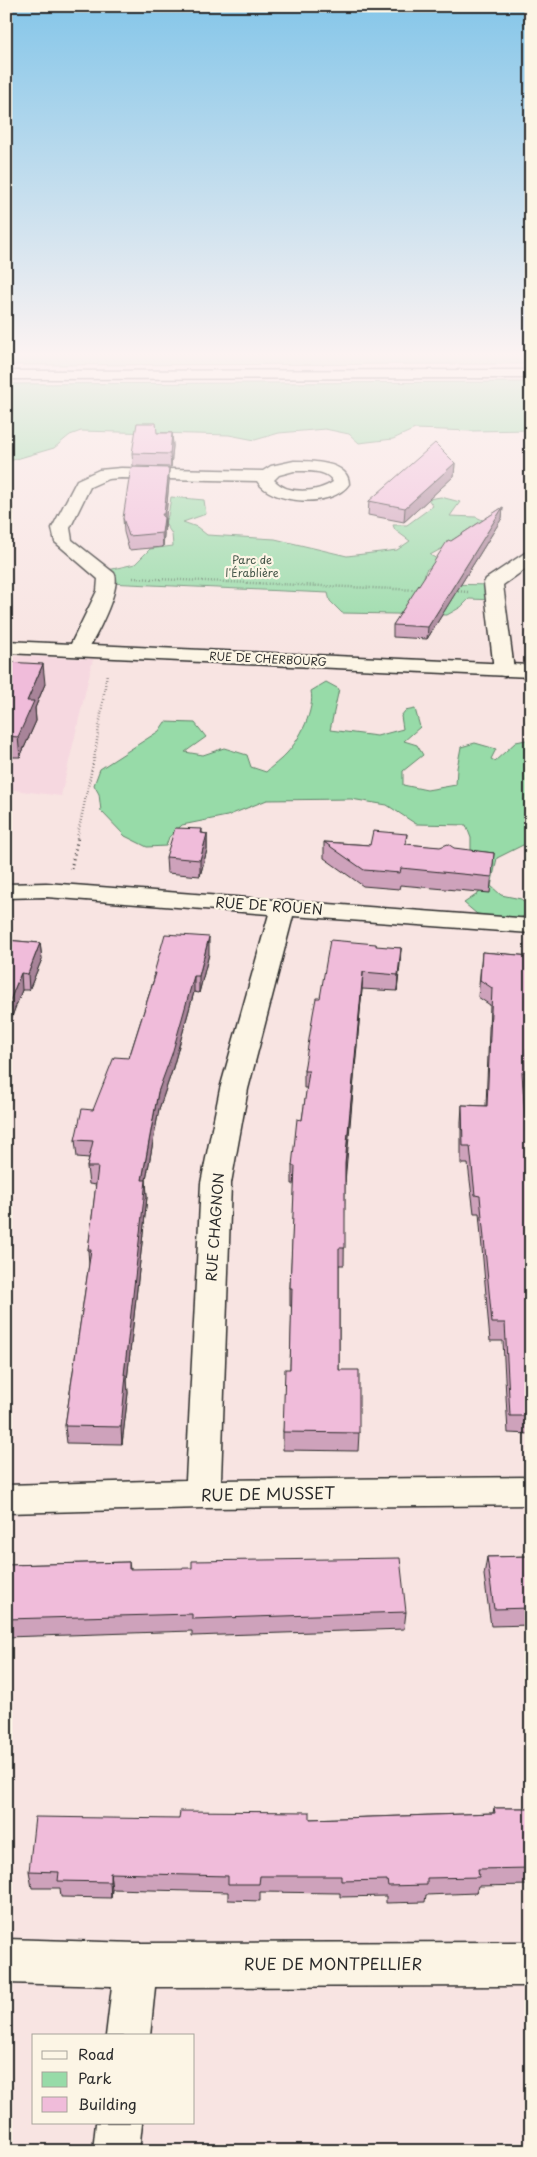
<svg xmlns="http://www.w3.org/2000/svg" width="537" height="2157" viewBox="0 0 537 2157" font-family="'Playpen Sans',sans-serif">
<style>
.built{fill:#f6d8e0}
.green{fill:#97dba8;stroke:#61836a}
.lines{fill:none;stroke-linecap:round;stroke-linejoin:round}
.minor-casing{stroke:#2b2b2b;stroke-width:3}
.tertiary-casing{stroke:#2b2b2b;stroke-width:3}
.motorway-casing{stroke:#2b2b2b;stroke-width:3}
.path-far1{stroke:#2b2b2b;stroke-width:2.5;stroke-dasharray:0.5 2.5;stroke-linecap:butt}
.path{stroke:#2b2b2b;stroke-width:3;stroke-dasharray:1 4;stroke-linecap:butt}
.minor{fill:#fcf5e5;fill-rule:evenodd}
.tertiary{fill:#fcf5e5;fill-rule:evenodd}
.motorway{fill:#fcf5e5;fill-rule:evenodd}
.wall{fill:#cea2bb;stroke:#2b2b2b}
.shaded-wall{fill:#a88499;stroke:#2b2b2b}
.building{fill:#f0bcda;stroke:#2b2b2b}
.labels{text-anchor:middle;stroke-width:4.5;stroke-linejoin:round;paint-order:stroke}
.far-park-label{font-size:11px;fill:#46574a;stroke:#fcf5e5}
.far-street-label{font-size:11px;fill:#2b2b2b;stroke:#fcf5e5}
.street-label{font-size:14px;fill:#2b2b2b;stroke:#fcf5e5}
.near-street-label{font-size:16px;fill:#2b2b2b;stroke:#fcf5e5}
</style>
<rect width="100%" height="100%" fill="#f8e4e2"/>
<filter id="ink" filterUnits="userSpaceOnUse"><feTurbulence type="fractalNoise" baseFrequency=".02" numOctaves="2"/><feDisplacementMap in="SourceGraphic" scale="10" xChannelSelector="R" yChannelSelector="G"/><feConvolveMatrix kernelMatrix="1 2 1 2 8 2 1 2 1" color-interpolation-filters="sRGB"/></filter>
<g filter="url(#ink)">
<!-- built -->
<polygon class="built" points="6,656 93,659 61,796 6,789"/>
<!-- green -->
<g class="green">
<polygon points="6,354 531,354 531,364 6,365"/>
<polygon points="531,382 531,430 472,431 415,429 393,439 359,443 349,434 325,429 279,433 255,440 229,435 194,434 81,431 70,435 54,448 6,462 6,384"/>
<polygon points="171,497 204,500 206,514 183,522 197,527 207,535 275,539 347,556 397,550 410,541 395,530 393,525 407,525 433,506 428,499 441,497 460,502 450,516 476,517 487,522 452,550 441,549 430,555 439,560 426,570 424,577 445,584 492,585 495,600 469,599 461,607 447,615 342,613 330,601 328,593 107,583 116,576 108,570 135,564 150,549 173,546 172,534 164,522 168,516"/>
<path d="M 326,682 L 339,689 L 330,730 L 377,736 L 403,729 L 401,716 L 405,711 L 415,709 L 420,727 L 404,741 L 417,745 L 423,755 L 403,771 L 403,785 L 427,790 L 456,785 L 457,768 L 461,747 L 475,743 L 496,749 L 491,759 L 495,761 L 516,742 L 531,739 L 531,848 L 523,845 L 497,858 L 491,886 L 501,895 L 521,899 L 531,908 L 531,914 L 515,919 L 477,914 L 464,903 L 479,893 L 485,865 L 471,855 L 471,838 L 466,825 L 416,824 L 387,805 L 351,799 L 267,800 L 227,816 L 182,825 L 169,837 L 166,846 L 147,847 L 125,836 L 101,811 L 99,794 L 94,785 L 100,769 L 159,731 L 165,722 L 195,723 L 206,737 L 185,752 L 203,755 L 224,748 L 247,755 L 251,767 L 266,772 C 272,766 281,760 287,753 C 300,739 315,710 311,691 Z"/>
</g>
<g class="lines">
<defs>
<g id="minor">
<path d="M 294,461 C 310,461 349,461 349,484 C 333,508 272,505 257,481 L 121,478 L 108,479 L 90,487 L 70,528 L 72,540 L 114,573 C 123,586 94,641 85,654 L 78,656 L 71,654 L 68,650 L 97,591 L 98,579 L 55,542 L 52,528 L 77,480 L 99,470 L 121,468 L 263,471 L 271,466 ZM 294,471 C 306,471 328,469 333,482 C 317,493 287,495 274,480 L 279,475 Z"/>
<polygon points="531,552 531,565 503,585 514,670 511,674 504,676 497,674 494,670 484,583 486,579 525,553"/>
<polygon points="46,883 531,919 531,933 293,916 248,1089 231,1183 221,1480 531,1477 531,1505 203,1508 6,1513 6,1485 186,1480 201,1183 220,1089 269,914 46,897 6,898 6,884"/>
<polygon points="6,1939 136,1943 531,1942 531,1986 155,1987 150,2036 106,2036 112,1986 6,1983"/>
<polygon points="96,2123 142,2123 139,2151 93,2151"/>
</g>
<polygon id="tertiary" points="6,641 531,665 531,677 6,653"/>
<polygon id="motorway" points="531,370 531,378 6,379 6,371"/>
</defs>
<!-- minor casing -->
<use href="#minor" class="minor-casing"/>
<!-- tertiary casing -->
<use href="#tertiary" class="tertiary-casing"/>
<!-- motorway casing -->
<use href="#motorway" class="motorway-casing"/>
<!-- path-far1 -->
<g class="path-far1">
<polyline points="133,578 419,590"/>
<polyline points="452,591 469,592"/>
<polyline points="77,838 95,754 107,673"/>
</g>
<!-- path -->
<polyline class="path" points="71,869 78,837"/>
<!-- minor -->
<use href="#minor" class="minor"/>
<!-- tertiary -->
<use href="#tertiary" class="tertiary"/>
<!-- motorway -->
<use href="#motorway" class="motorway"/>
</g>
<!-- wall -->
<g class="wall">
<polygon points="157,433 172,433 173,446 171,467 133,466 132,453"/>
<polygon points="455,463 454,476 404,522 368,515 369,501"/>
<polygon points="169,481 163,547 129,550 124,532 123,518"/>
<polygon points="503,507 502,518 427,639 393,637 393,625 451,541"/>
<polygon points="6,662 45,684 35,708 36,721 20,757 6,757"/>
<polygon points="202,829 202,833 207,834 207,850 200,876 167,873 166,857"/>
<polygon points="407,834 406,844 494,853 490,893 400,885 399,889 363,886 324,858 324,842 370,845"/>
<polygon points="6,940 40,943 42,959 29,990 22,990 6,1032"/>
<polygon points="376,944 376,947 401,948 397,991 362,989 345,1176 344,1265 339,1265 339,1370 359,1433 358,1451 283,1450 283,1432 290,1369 292,1306 290,1306 290,1288 295,1184 292,1184 292,1166 302,1120 307,1088 304,1088 304,1071 320,998"/>
<polygon points="482,952 531,956 531,1066 526,1065 523,1089 529,1178 531,1178 531,1434 508,1433 503,1341 490,1341 479,1213 474,1213 468,1164 461,1164 461,1122 462,1105 486,1106 490,1005 478,997"/>
<polygon points="209,954 199,993 194,992 172,1071 159,1109 146,1180 147,1197 127,1380 128,1393 122,1444 67,1443 65,1426 89,1264 88,1250 96,1185 89,1184 87,1167 89,1158 77,1157 75,1140 129,1058 154,979 154,973"/>
<polygon points="531,1556 531,1625 491,1626 484,1575 487,1557"/>
<polygon points="129,1562 130,1569 406,1612 404,1629 192,1636 192,1631 6,1637 6,1565"/>
<polygon points="494,1808 531,1808 531,1885 478,1886 476,1893 426,1895 425,1902 386,1903 386,1896 340,1897 340,1893 260,1892 260,1901 228,1900 228,1892 112,1889 111,1898 61,1897 60,1888 32,1888 29,1871 179,1819 310,1819 493,1813"/>
</g>
<!-- shaded-wall -->
<g class="shaded-wall">
<polygon points="172,433 173,446 171,467 170,454"/>
<polygon points="455,463 454,476 404,522 405,508"/>
<polygon points="169,468 169,481 165,528 164,514"/>
<polygon points="12,500 13,514 6,527 6,511"/>
<polygon points="503,507 502,518 427,639 428,627"/>
<polygon points="164,518 164,532 163,547 162,533"/>
<polygon points="43,664 45,684 35,708 36,721 20,757 18,737 27,701"/>
<polygon points="207,834 207,850 200,876 200,860"/>
<polygon points="209,937 209,954 199,993 199,976"/>
<polygon points="40,943 42,959 29,990 28,974"/>
<polygon points="401,948 400,965 397,991 398,975"/>
<polygon points="363,972 362,989 345,1182 345,1164"/>
<polygon points="21,973 22,990 6,1032 6,1010"/>
<polygon points="194,976 194,992 172,1071 159,1109 146,1180 147,1197 127,1380 128,1393 122,1444 121,1427 124,1375 142,1180 158,1092"/>
<polygon points="110,1873 112,1889 111,1898 110,1882"/>
</g>
<!-- building -->
<g class="building">
<polygon points="137,423 156,423 157,433 172,433 170,454 132,453"/>
<polygon points="435,443 455,463 405,508 369,501"/>
<polygon points="131,467 169,468 164,514 162,514 164,518 162,533 129,536 123,518"/>
<polygon points="6,500 12,500 6,511"/>
<polygon points="503,507 428,627 393,625 448,540 451,541"/>
<polygon points="6,662 43,664 27,701 34,701 18,737 6,736"/>
<polygon points="175,828 202,829 201,833 207,834 200,860 166,857"/>
<polygon points="373,831 407,834 405,844 440,847 448,844 454,848 494,853 492,877 401,868 400,873 364,870 324,842 370,845"/>
<polygon points="165,934 209,937 199,976 194,976 172,1054 158,1092 142,1180 146,1180 124,1375 126,1375 121,1427 65,1426 91,1250 88,1250 98,1167 87,1167 93,1141 75,1140 82,1109 93,1110 114,1057 129,1058 156,973 154,973"/>
<polygon points="6,940 40,943 28,974 21,973 6,1010"/>
<polygon points="330,940 376,944 376,946 401,948 398,975 363,972 345,1164 345,1248 339,1248 339,1370 359,1370 359,1433 283,1432 285,1369 290,1369 292,1288 290,1288 295,1166 292,1166 297,1119 302,1120 309,1071 304,1071 313,1014 316,998 320,998"/>
<polygon points="482,952 531,956 531,1048 527,1048 526,1072 522,1072 529,1178 531,1178 531,1416 510,1416 505,1323 492,1323 480,1196 475,1195 470,1146 463,1146 462,1105 487,1106 492,988 480,980"/>
<polygon points="531,1556 531,1608 494,1609 487,1557"/>
<polygon points="400,1558 406,1612 192,1619 192,1614 6,1619 6,1565 129,1562 129,1569 192,1568 192,1561"/>
<polygon points="494,1808 531,1808 531,1868 478,1869 479,1877 427,1878 427,1885 388,1886 387,1880 341,1881 341,1876 260,1876 259,1884 228,1884 228,1876 110,1873 110,1882 58,1881 59,1872 29,1871 35,1817 179,1819 180,1811 310,1812 310,1819 495,1813"/>
</g>
</g>
<!-- sky -->
<linearGradient id="sky" x2="0" y2="1"><stop stop-color="#85c6e9"/><stop offset="0.54" stop-color="#fcf3f2"/><stop offset="1" stop-color="#fcf3f2" stop-opacity="0"/></linearGradient>
<rect width="537" height="656" fill="url(#sky)"/>
<g class="labels">
<!-- far-park labels -->
<g class="far-park-label">
<text x="252" y="564">Parc de<tspan x="252" dy="13">l'Érablière</tspan></text>
</g>
<!-- far-street labels -->
<g class="far-street-label">
<text transform="translate(268 659) rotate(3)" y="4">RUE DE CHERBOURG</text>
</g>
<!-- street labels -->
<g class="street-label">
<text transform="translate(269 906) rotate(4)" y="5">RUE DE ROUEN</text>
<text transform="translate(215 1227) rotate(-86)" y="5">RUE CHAGNON</text>
</g>
<!-- near-street labels -->
<g class="near-street-label">
<text transform="translate(268 1494) rotate(-1)" y="6">RUE DE MUSSET</text>
<text x="333" y="1970">RUE DE MONTPELLIER</text>
</g>
</g>
<!-- margin -->
<rect width="537" height="2157" fill="none" stroke="#fcf5e5" stroke-width="25"/>
<rect x="12" y="12" width="512" height="2132" fill="none" stroke="#2b2b2b" stroke-width="2" filter="url(#ink)"/>
<!-- legend -->
<rect x="32" y="2034" width="162" height="90" fill="#fcf5e5" stroke="#a8a49b"/>
<rect x="42" y="2051" width="25" height="8" fill="#fcf5e5" stroke="#a8a49b"/>
<text x="78" y="2060" font-size="15" fill="#2b2b2b">Road</text>
<rect x="42" y="2072" width="25" height="15" fill="#97dba8" stroke="#a8a49b"/>
<text x="78" y="2084" font-size="15" fill="#2b2b2b">Park</text>
<rect x="42" y="2097" width="25" height="15" fill="#f0bcda" stroke="#a8a49b"/>
<text x="78" y="2110" font-size="15" fill="#2b2b2b">Building</text>
</svg>
